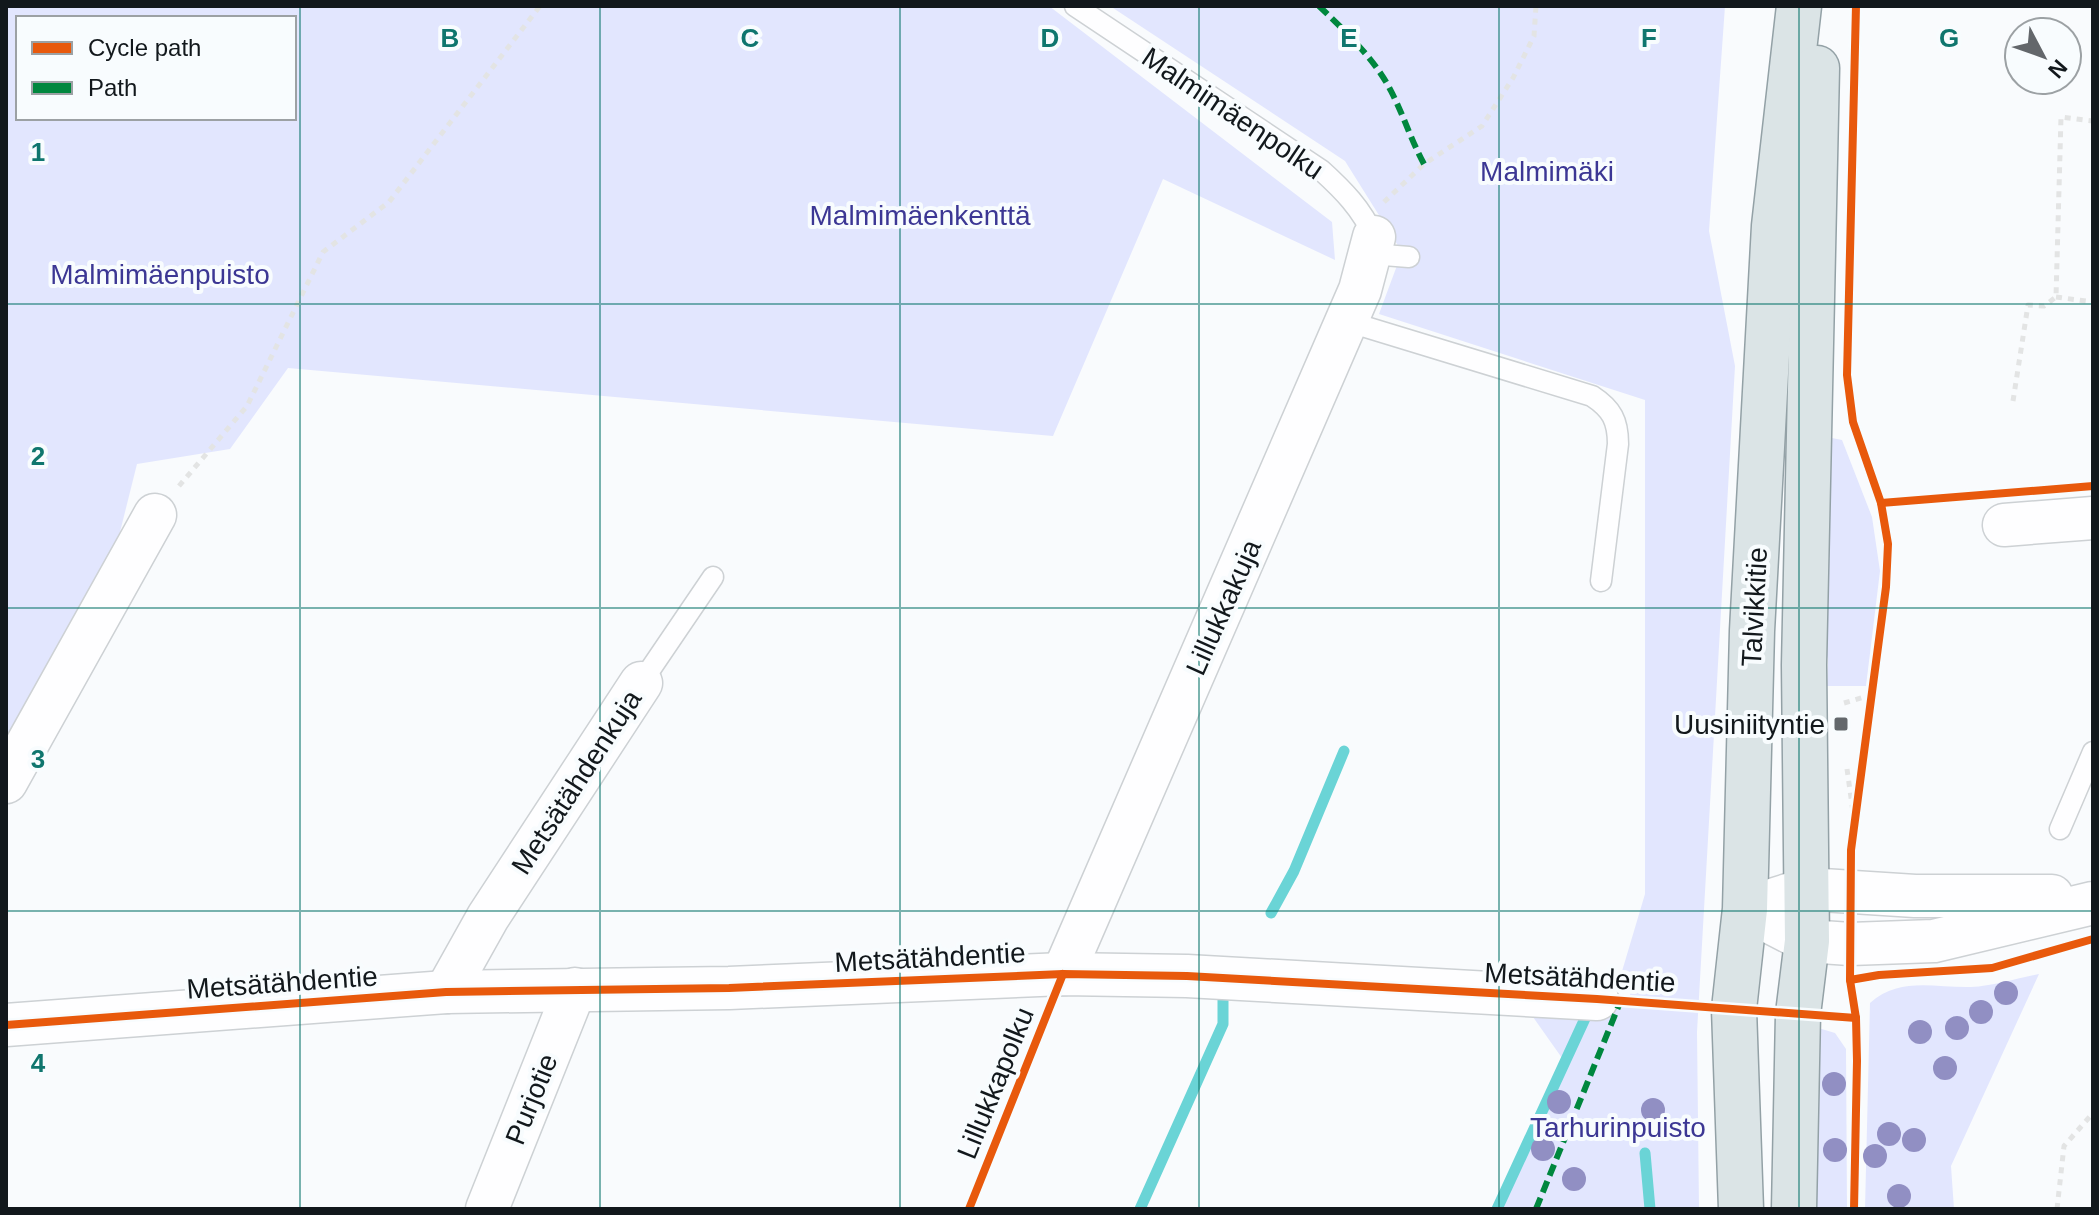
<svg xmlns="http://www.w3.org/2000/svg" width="2099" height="1215" viewBox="0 0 2099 1215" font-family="Arial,sans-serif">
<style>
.green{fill:#e2e6fe;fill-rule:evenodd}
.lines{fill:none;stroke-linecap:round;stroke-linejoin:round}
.stream{stroke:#6ad4d6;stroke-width:11}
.service-casing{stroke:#cdd1d4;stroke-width:23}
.minor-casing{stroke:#cdd1d4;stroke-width:45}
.primary-casing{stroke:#93a1a6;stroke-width:47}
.path{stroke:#e3e4e4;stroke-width:5;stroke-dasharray:6 6;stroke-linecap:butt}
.service{stroke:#fefeff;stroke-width:20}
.minor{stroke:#fefeff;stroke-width:42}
.primary{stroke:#dbe4e6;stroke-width:44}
.quiet{stroke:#00873e;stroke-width:6;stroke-dasharray:12 6;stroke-linecap:butt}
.cycleway-casing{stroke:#f8fcfe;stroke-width:13}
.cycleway{stroke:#e8590c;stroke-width:8}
.tree{fill:#918fc3}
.grid{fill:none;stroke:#0f766e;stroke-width:2;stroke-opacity:0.55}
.poi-dot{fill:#63676b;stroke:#f8fcfe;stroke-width:3}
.labels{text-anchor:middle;stroke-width:8;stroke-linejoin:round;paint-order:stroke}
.street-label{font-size:28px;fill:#12181c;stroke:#f8fcfe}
.park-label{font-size:28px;fill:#3c3794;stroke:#f8fcfe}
.poi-label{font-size:28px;fill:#12181c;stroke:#f8fcfe;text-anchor:end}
.grid-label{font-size:26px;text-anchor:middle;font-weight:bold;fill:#0f766e;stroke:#f8fcfe;stroke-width:8;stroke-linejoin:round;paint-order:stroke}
</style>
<rect width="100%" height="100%" fill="#f9fbfd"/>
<!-- green -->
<g class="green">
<path d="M 6,6 L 1049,6 L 1332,222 L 1335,260 L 1163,179 L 1053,436 L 288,368 L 230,449 L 137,464 L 113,560 L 6,749 ZM 18,18 L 294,18 L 294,118 L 18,118 Z"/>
<polygon points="1110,6 1725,6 1709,231 1735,366 1697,1032 1699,1209 1495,1209 1562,1058 1533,1017 1597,1004 1627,1005 1632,988 1620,978 1645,894 1645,400 1379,314 1402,252 1345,161"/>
<polygon points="1822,436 1842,440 1872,517 1880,571 1866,686 1827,686 1828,659 1821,637"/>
<path d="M 2039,974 L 1951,1166 L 1954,1209 L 1865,1209 L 1870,1003 C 1900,976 1935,988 1971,987 C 1993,986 2017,978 2039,974 Z"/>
<polygon points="1815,1027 1835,1033 1846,1049 1847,1209 1816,1209"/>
</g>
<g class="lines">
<!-- stream -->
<g class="stream">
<polyline points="1271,913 1294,871 1344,751"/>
<polyline points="1645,1153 1650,1209"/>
<polyline points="1140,1209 1223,1024 1223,998"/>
<polyline points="1497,1209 1588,1012"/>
</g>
<defs>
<g id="service">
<path d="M 1075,6 L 1321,170 C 1343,190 1362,209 1374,237"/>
<polyline points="1371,254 1409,257"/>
<path d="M 1346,321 L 1592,396 C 1612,409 1618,421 1618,444 L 1601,581"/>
<polyline points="641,683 713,577"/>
<polyline points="2060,829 2093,752"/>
</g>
<g id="minor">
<polyline points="2004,525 2093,518"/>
<polyline points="6,782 155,515"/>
<polyline points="1772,900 1807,889 1915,896 2052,896"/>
<polyline points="1745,909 1807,941 1850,944 1934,941 2093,903"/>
<polyline points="1063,974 1360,290 1374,237"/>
<polyline points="446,992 488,917 641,683"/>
<polyline points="6,1025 446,992 729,988 1063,974 1187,976 1597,999"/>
<polyline points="487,1209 575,989"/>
</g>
<g id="primary">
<polyline points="1741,1209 1734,1009 1745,909 1752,631 1774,226 1799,6"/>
<polyline points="1794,1209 1798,1014 1807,941 1804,665 1817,68"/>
</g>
</defs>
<!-- service casing -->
<use href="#service" class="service-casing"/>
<!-- minor casing -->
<use href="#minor" class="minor-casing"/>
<!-- primary casing -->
<use href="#primary" class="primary-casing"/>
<!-- path -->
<g class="path">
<polyline points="1384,202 1424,164 1482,126 1513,78 1534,36 1536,6"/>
<polyline points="2056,297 2093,302"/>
<polyline points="2013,401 2028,305 2044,306 2056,297 2061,117 2093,121"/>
<polyline points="179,486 247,406 323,252 389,202 540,6"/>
<polyline points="1844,703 1871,695"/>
<polyline points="1847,769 1854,819"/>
<polyline points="2057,1209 2064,1146 2093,1113"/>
</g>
<!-- service -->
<use href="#service" class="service"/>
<!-- minor -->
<use href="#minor" class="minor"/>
<!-- primary -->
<use href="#primary" class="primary"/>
<!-- quiet -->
<g class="quiet">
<path d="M 1319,6 C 1344,30 1375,59 1391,91 C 1403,114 1411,140 1424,164"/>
<polyline points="1536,1209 1621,1000"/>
</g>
<defs>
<g id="cycleway">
<polyline points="1881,503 2093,486"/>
<polyline points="1850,980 1879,975 1992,968 2093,939"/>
<polyline points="6,1025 446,992 729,988 1063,974 1187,976 1597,999 1856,1018"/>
<polyline points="969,1209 1063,974"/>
<polyline points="1854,1209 1857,1061 1856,1018 1850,980 1851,850 1886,587 1888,544 1881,503 1853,422 1847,375 1856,6"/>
</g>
</defs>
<!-- cycleway casing -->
<use href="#cycleway" class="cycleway-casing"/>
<!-- cycleway -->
<use href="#cycleway" class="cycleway"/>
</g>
<!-- trees -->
<g class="tree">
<circle cx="2006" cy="993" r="12"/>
<circle cx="1981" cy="1012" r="12"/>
<circle cx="1957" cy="1028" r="12"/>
<circle cx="1920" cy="1032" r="12"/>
<circle cx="1945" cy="1068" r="12"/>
<circle cx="1834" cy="1084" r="12"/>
<circle cx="1559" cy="1102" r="12"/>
<circle cx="1653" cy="1110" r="12"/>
<circle cx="1889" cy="1134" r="12"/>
<circle cx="1914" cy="1140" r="12"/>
<circle cx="1543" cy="1149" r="12"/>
<circle cx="1835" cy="1150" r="12"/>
<circle cx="1875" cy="1156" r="12"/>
<circle cx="1574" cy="1179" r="12"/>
<circle cx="1899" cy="1196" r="12"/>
</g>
<!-- grid -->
<path class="grid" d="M 300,6 L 300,1209M 600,6 L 600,1209M 900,6 L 900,1209M 1199,6 L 1199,1209M 1499,6 L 1499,1209M 1799,6 L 1799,1209M 6,304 L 2093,304M 6,608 L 2093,608M 6,911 L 2093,911"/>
<!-- markers -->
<rect class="poi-dot" x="1833" y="716" width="16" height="16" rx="4"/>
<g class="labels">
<!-- street labels -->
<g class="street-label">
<text transform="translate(1233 113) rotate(34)" y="10">Malmimäenpolku</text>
<text transform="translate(1223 607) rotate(-66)" y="10">Lillukkakuja</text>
<text transform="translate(1754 607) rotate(-87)" y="10">Talvikkitie</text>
<text transform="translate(576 782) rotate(-57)" y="10">Metsätähdenkuja</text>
<text transform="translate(930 957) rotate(-3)" y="10">Metsätähdentie</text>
<text transform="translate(1580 977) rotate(3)" y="10">Metsätähdentie</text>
<text transform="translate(282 982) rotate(-4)" y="10">Metsätähdentie</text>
<text transform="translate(995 1083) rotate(-68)" y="10">Lillukkapolku</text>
<text transform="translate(531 1099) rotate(-68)" y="10">Purjotie</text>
</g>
<!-- park labels -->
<g class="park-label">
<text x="1547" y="181">Malmimäki</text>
<text x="920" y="225">Malmimäenkenttä</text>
<text x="160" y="284">Malmimäenpuisto</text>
<text x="1618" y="1137">Tarhurinpuisto</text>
</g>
<!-- poi labels -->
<g class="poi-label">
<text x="1825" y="734">Uusiniityntie</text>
</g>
</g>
<g class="grid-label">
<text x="450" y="47">B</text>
<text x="750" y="47">C</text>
<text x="1050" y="47">D</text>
<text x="1349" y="47">E</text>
<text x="1649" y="47">F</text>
<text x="1949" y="47">G</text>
<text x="38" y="161">1</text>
<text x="38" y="465">2</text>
<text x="38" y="768">3</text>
<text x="38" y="1072">4</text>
</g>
<!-- border -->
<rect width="2099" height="1215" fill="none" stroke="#12181c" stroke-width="16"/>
<!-- legend -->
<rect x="16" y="16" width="280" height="104" fill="#f8fcfe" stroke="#9ca1a4" stroke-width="2"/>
<rect x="32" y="42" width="40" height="12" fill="#e8590c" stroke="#9ca1a4" stroke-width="2"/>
<text x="88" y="56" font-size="24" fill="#12181c">Cycle path</text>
<rect x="32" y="82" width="40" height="12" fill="#00873e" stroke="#9ca1a4" stroke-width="2"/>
<text x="88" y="96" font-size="24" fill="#12181c">Path</text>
<!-- north arrow -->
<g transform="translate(2043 56) rotate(131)"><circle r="38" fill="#f8fcfe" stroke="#9ca1a4" stroke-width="2"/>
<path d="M0-6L14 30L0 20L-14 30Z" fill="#63676b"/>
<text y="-12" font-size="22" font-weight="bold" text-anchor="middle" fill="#12181c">N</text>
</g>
</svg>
